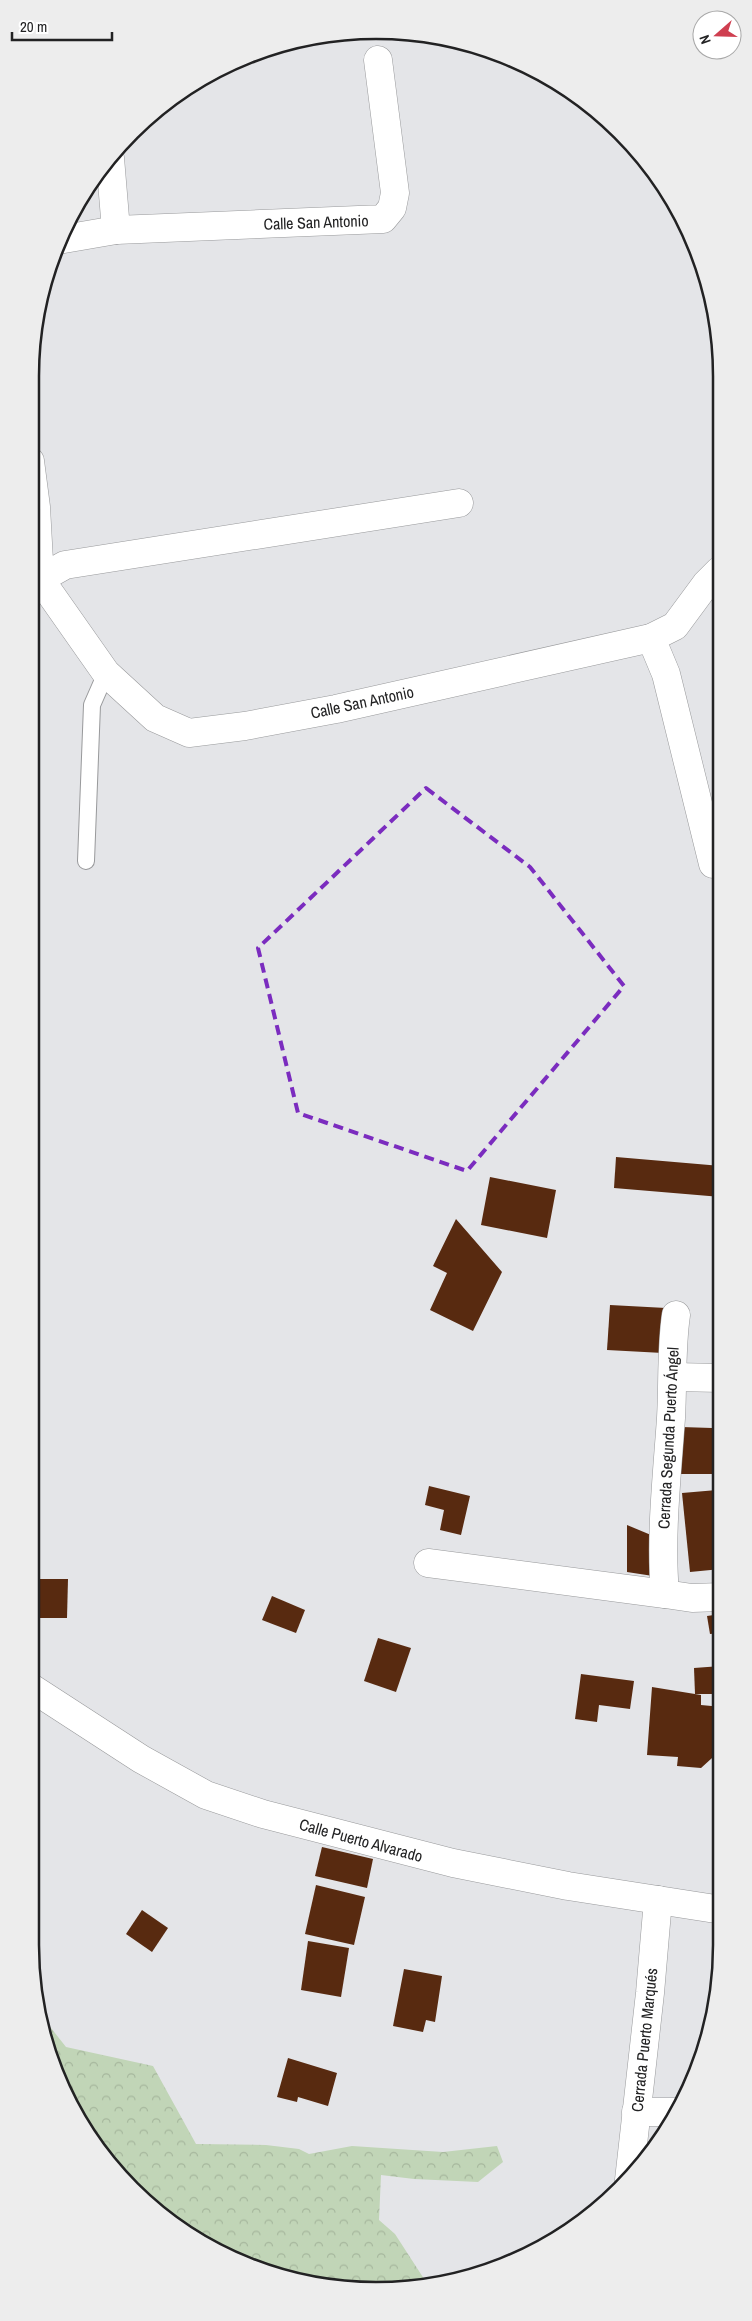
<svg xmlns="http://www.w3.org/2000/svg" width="752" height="2321" viewBox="0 0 752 2321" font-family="'Archivo Narrow',sans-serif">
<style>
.forest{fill:url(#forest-crowns)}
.building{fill:#582a10}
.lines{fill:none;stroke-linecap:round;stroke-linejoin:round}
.service-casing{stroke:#98999b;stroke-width:18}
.minor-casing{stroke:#98999b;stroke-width:29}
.service{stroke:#fff;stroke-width:16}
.minor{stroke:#fff;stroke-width:28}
.marked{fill:none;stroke:#7b2cbf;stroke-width:4;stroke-dasharray:10 6;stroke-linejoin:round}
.labels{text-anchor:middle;stroke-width:5;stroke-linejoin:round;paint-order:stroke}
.street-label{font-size:16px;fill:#222223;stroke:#fff}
.rim{fill:none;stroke:#222223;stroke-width:2.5}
</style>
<defs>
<pattern id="forest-crowns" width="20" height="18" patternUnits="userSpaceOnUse" patternTransform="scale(1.25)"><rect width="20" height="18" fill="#c1d5b7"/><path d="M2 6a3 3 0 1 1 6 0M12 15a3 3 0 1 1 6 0" fill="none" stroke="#a6b79d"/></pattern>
</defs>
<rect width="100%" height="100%" fill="#e4e5e8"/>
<!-- forest -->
<polygon class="forest" points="36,2009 66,2047 153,2066 196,2144 266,2145 299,2149 309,2154 352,2146 443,2152 497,2146 503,2162 478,2182 414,2179 381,2175 379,2220 395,2234 428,2285 398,2290 331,2288 223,2255 166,2220 116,2173 56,2077"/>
<!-- building -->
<g class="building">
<polygon points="616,1157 721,1166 721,1197 614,1188"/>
<polygon points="490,1177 556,1190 547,1238 481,1225"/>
<polygon points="456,1219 502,1272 473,1331 430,1310 447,1273 433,1266"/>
<polygon points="610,1305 666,1308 663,1353 607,1350"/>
<polygon points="681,1427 712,1428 712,1449 721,1449 721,1474 681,1474"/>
<polygon points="429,1486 470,1496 461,1535 440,1530 444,1510 425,1505"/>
<polygon points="717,1490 721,1530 721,1569 690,1572 682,1493"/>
<polygon points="627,1525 651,1535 653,1576 627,1572"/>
<polygon points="30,1579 68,1579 67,1618 30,1618"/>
<polygon points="272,1596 305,1610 296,1633 262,1620"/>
<polygon points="721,1614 721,1633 710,1634 707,1616"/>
<polygon points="378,1638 411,1648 396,1692 364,1681"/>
<polygon points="721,1666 722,1694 695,1694 694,1668"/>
<polygon points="581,1674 634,1681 630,1709 599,1705 597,1722 575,1719"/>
<polygon points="652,1687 701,1695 701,1705 722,1707 722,1749 701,1768 677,1766 678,1757 647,1755"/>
<polygon points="322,1847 373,1859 367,1888 315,1876"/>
<polygon points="316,1885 365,1897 354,1945 305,1934"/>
<polygon points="142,1910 168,1928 152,1952 126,1934"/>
<polygon points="308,1941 349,1948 341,1997 301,1990"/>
<polygon points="404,1969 442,1976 435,2022 426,2020 423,2032 393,2026"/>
<polygon points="288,2058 337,2073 328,2106 298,2097 297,2102 277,2097"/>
</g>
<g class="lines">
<defs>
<polyline id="service" points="86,861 92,705 106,673"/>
<g id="minor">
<polyline points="110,158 116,230"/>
<polyline points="58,240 116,230 383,219 392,208 395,193 378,60"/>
<polyline points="30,461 36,507 40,579 65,565 459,503"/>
<polyline points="30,575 40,579 106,673 155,718 189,733 245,726 336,709 651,638 675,626 706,584 719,571"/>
<polyline points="651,638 666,674 713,864"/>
<path d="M 676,1315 C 671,1349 673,1383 671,1418 C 667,1476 660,1536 665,1594 L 692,1598 L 721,1597"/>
<polyline points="674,1377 721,1378"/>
<polyline points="428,1563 665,1594"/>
<polyline points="30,1687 141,1759 206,1795 263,1814 453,1863 568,1886 722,1910"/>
<polyline points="636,2112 677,2112"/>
<polyline points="629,2180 650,1993 658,1900"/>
</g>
</defs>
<!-- service casing -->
<use href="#service" class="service-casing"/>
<!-- minor casing -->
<use href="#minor" class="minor-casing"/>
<!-- service -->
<use href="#service" class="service"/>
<!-- minor -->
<use href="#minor" class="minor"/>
</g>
<!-- marked area -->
<path class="marked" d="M 426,788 L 530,867 L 624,986 L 467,1171 L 298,1113 L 258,948 Z"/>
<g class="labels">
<!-- street labels -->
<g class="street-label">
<text transform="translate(316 222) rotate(-2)" y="6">Calle San Antonio</text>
<text transform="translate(362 702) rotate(-12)" y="6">Calle San Antonio</text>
<text transform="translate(668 1438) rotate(-87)" y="6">Cerrada Segunda Puerto Ángel</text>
<text transform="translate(361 1840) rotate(15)" y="6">Calle Puerto Alvarado</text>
<text transform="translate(644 2040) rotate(-84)" y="6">Cerrada Puerto Marqués</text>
</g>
</g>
<!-- crop -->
<path d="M0 0H752V2321H0ZM376 39H376A337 337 0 0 1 713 376V1945A337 337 0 0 1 376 2282H376A337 337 0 0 1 39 1945V376A337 337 0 0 1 376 39Z" fill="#ededed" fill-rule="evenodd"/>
<path class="rim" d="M376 39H376A337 337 0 0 1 713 376V1945A337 337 0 0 1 376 2282H376A337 337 0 0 1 39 1945V376A337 337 0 0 1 376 39Z"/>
<!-- north arrow -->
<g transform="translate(717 35) rotate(250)"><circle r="24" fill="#ffffff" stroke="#a7a7a7"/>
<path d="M0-4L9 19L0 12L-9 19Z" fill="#cf3f50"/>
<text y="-8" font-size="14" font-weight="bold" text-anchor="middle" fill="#222223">N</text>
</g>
<!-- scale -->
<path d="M12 32v8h100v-8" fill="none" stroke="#222223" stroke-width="2.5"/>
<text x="20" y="32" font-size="15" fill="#222223" stroke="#ffffff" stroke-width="4" paint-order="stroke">20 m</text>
</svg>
